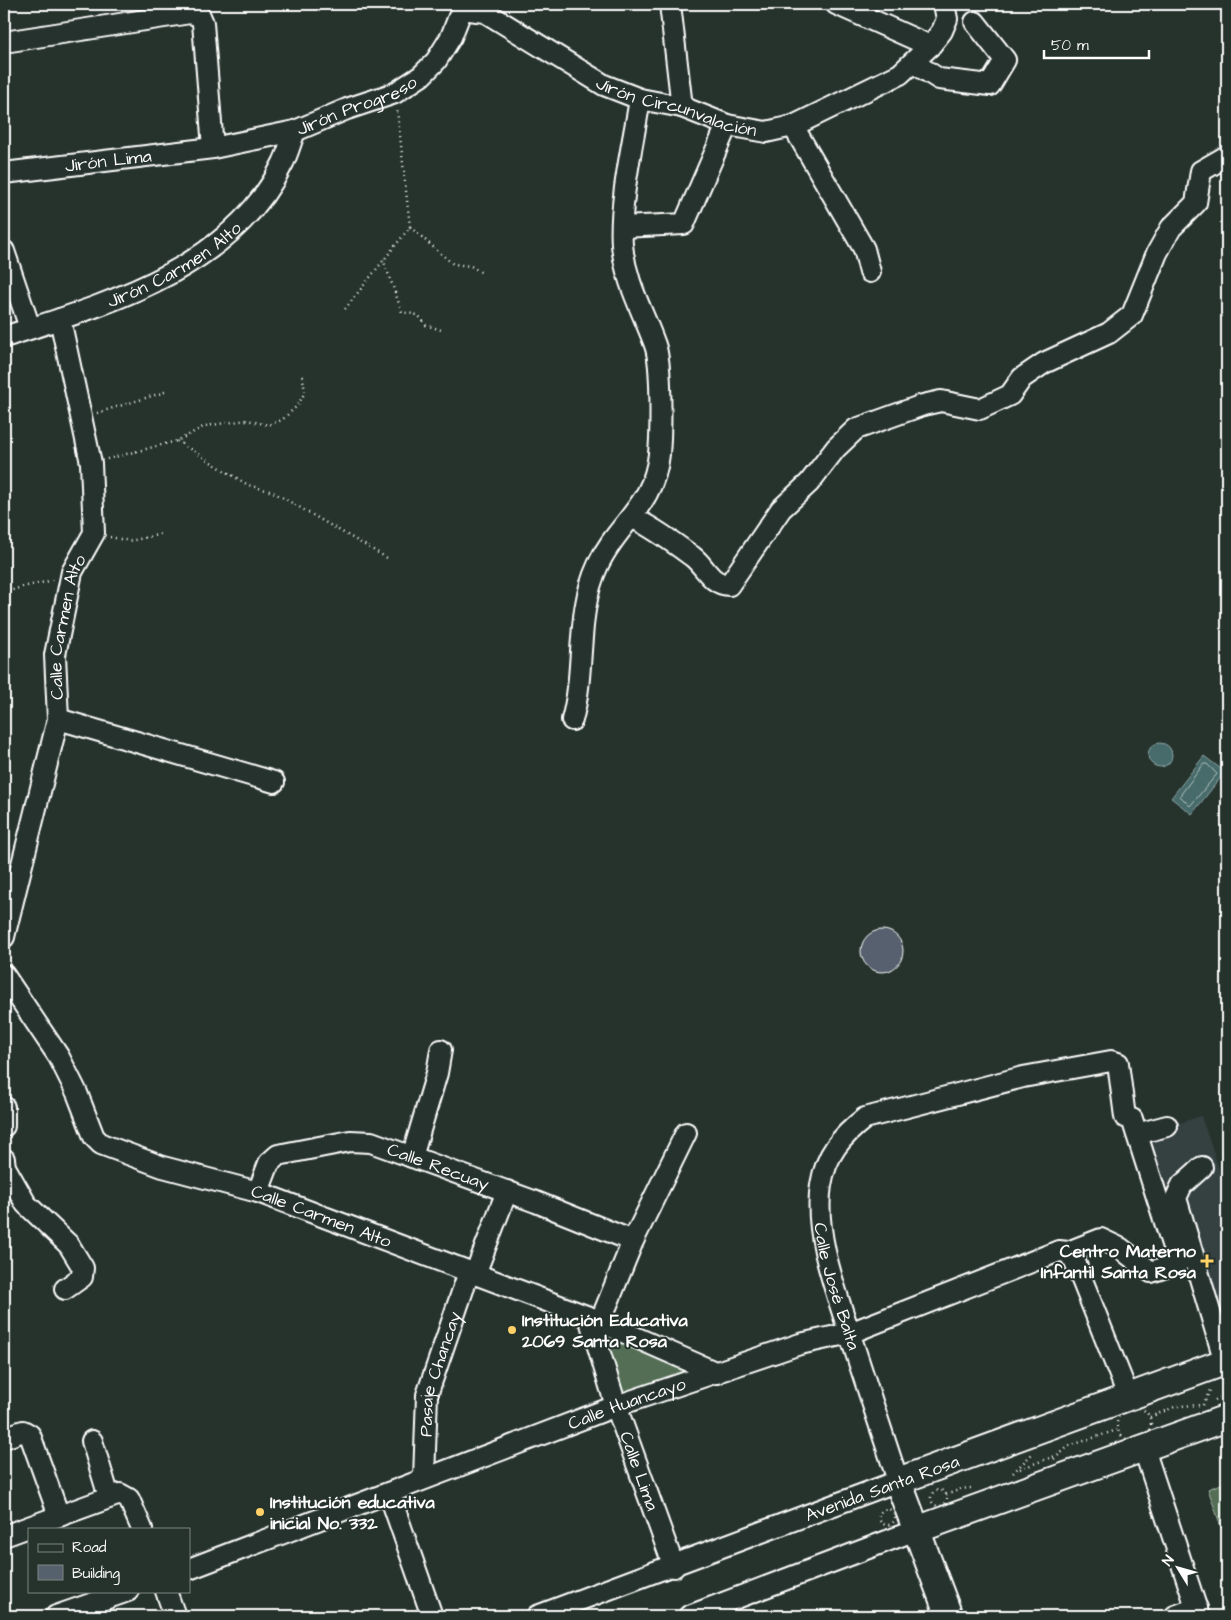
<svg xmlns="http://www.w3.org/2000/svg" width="1231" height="1620" viewBox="0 0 1231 1620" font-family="'Architects Daughter',sans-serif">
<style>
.built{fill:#344140}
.green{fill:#536e55;stroke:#a9b6aa}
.water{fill:#466b6a;stroke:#90a6a6}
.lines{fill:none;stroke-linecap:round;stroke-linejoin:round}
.shore{stroke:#b5c4c3;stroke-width:1}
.building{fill:#56616e;stroke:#fff}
.minor-casing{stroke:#fff;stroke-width:24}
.major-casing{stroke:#fff;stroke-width:30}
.path{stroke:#fff;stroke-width:2.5;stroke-dasharray:1 4;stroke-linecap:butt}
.minor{stroke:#26332d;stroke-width:20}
.major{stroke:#26332d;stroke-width:26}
.poi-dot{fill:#ffd166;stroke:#26332d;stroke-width:2}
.labels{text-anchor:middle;stroke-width:4;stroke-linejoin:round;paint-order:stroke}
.street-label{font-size:18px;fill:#fff;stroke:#26332d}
.poi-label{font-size:18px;font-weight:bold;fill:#fff;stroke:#26332d;text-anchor:start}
</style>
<rect width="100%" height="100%" fill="#26332d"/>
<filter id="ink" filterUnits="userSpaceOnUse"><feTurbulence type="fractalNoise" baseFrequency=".02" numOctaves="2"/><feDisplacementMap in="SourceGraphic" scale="10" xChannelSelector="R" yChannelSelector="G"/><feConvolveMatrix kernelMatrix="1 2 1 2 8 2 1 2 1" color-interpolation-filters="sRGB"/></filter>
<g filter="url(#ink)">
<!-- built -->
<polygon class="built" points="1201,1116 1227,1192 1227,1330 1213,1334 1141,1136"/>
<!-- green -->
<g class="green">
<polygon points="604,1334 694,1371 624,1396"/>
<polygon points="1227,1482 1227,1544 1208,1489"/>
</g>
<!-- water -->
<g class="water">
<circle cx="1160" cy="755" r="12"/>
<polygon points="1204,756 1225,772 1192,814 1171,798"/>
</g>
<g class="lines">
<!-- shore -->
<polygon class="shore" points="1204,764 1207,764 1217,774 1190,806 1180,796"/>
</g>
<!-- building -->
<circle class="building" cx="882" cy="951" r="21"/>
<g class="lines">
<defs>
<g id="minor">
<polyline points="670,4 682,107"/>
<polyline points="836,4 930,46"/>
<path id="s1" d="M 462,9 L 485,12 L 604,85 L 640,99 L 682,107 L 727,125 L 766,132 L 793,126 L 900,74 L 930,46 L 942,31 L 947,19 L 944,4"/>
<polyline points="4,42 190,13 200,16 203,23 213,148"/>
<polyline points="914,63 939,79 990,85 1005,60 975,22"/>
<polyline points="793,126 864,249 870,272"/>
<path id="s2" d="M 4,173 L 213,148 L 295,131 L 347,109 L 395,93 L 421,76 L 436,61 L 451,37 L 462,9"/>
<polyline points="622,227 684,224 727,125"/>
<polyline points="4,251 30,328"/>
<path id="s3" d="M 4,337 C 107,304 232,269 283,163 C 288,153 291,141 295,131"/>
<path d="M 633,518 C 654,528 674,543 693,557 C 706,567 710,584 729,585 L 781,509 L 809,483 L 836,448 L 856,429 L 923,405 L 941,401 L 980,409 L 1010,395 L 1022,378 L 1044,363 L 1109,333 L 1132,315 L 1157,253 L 1171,228 L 1196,203 L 1201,171 L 1227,156"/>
<polyline points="58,719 274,782"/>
<path d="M 572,720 C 586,669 575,614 598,565 C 617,523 654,506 659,454 C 661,432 662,364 655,345 C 643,311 626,284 622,245 C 619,201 633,144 640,99"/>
<path id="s4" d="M 4,937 L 58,719 L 55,655 L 72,572 L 94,533 L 91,463 L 60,319"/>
<path id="s5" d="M 4,975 L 59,1057 L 77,1093 L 94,1137 L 101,1144 L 163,1167 L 258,1192 L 589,1317 L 717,1373"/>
<polyline points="4,1107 4,1126"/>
<polyline points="1137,1134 1167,1126"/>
<polyline points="412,1157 437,1073 441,1050"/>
<polyline points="4,1159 5,1167 26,1204 69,1245 83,1268 82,1277 65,1289"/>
<polyline points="1202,1167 1182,1185 1176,1198 1225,1362"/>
<path id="s6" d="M 258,1192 L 269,1163 L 278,1155 L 350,1141 L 371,1142 L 536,1202 L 633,1241"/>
<polyline points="1068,1252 1075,1262 1129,1398"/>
<polyline points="475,1274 507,1191"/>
<path id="s7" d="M 589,1317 L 616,1406 L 674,1567"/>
<polyline points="600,1322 633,1241 686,1133"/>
<polyline points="4,1438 23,1431 30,1435 59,1516"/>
<polyline points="92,1441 109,1497"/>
<polyline points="1144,1449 1199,1616"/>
<path id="s8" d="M 424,1478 L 427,1395 L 469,1272"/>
<polyline points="389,1493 432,1616"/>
<polyline points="4,1536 120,1494 129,1499 142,1529"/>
<path id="s9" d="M 189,1569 L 616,1406 L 800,1344 L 850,1333 L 1059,1251 L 1068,1252 L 1101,1239 L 1120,1248 L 1151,1272 L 1178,1263 L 1132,1119 L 1125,1117 L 1118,1063 L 1111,1061 L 1023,1077 L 865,1118 C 841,1137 826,1154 821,1185 C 813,1236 838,1296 853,1344 C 868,1389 883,1435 898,1481 L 537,1616"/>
<polyline points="166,1591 175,1616"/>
<polyline points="56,1616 128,1591"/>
<polyline points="689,1616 916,1530"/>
<polyline points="1175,1616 1197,1608"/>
</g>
<g id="major">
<polyline points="916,1530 1227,1418"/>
<polyline points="949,1616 898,1481 1227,1361"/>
</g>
</defs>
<!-- minor casing -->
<use href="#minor" class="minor-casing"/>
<!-- major casing -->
<use href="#major" class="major-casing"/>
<!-- path -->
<g class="path">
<polyline points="410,227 453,264 471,266 482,273"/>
<polyline points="383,259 402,312 418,315 426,325 444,331"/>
<polyline points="345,309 410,227 397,109"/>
<polyline points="97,413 168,391"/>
<polyline points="177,441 248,485 273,492 387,558"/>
<polyline points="107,459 177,441 205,426 247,420 268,425 282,420 298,405 305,392 302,372"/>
<polyline points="110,537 130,541 162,534"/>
<path d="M 4,595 C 14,586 39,585 55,579"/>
<polyline points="1215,1400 1227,1394"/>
<polyline points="1203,1405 1211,1388"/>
<circle cx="1134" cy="1424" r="17"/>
<polyline points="1150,1417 1177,1406 1203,1405"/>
<polyline points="1054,1459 1069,1446 1117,1430"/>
<polyline points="1020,1469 1055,1456"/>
<polyline points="1013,1473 1032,1454"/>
<circle cx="939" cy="1498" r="8"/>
<polyline points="946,1495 961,1489 971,1488"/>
<circle cx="887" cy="1517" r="8"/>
</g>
<!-- minor -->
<use href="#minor" class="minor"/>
<!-- major -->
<use href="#major" class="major"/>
</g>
</g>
<!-- markers -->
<g class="poi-dot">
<path d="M1204.5 1253.5h5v5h5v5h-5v5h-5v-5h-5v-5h5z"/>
<circle cx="512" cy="1330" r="5"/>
<circle cx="260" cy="1512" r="5"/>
</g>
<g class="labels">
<!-- street labels -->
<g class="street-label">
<text dy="6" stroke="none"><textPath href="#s2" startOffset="361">Jirón Progreso</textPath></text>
<text dy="6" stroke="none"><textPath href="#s1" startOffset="239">Jirón Circunvalación</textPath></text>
<text dy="6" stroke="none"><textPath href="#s2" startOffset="105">Jirón Lima</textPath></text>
<text dy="6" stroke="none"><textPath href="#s3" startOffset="186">Jirón Carmen Alto</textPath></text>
<text dy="6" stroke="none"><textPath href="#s4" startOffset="318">Calle Carmen Alto</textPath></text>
<text dy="6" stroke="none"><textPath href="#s6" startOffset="209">Calle Recuay</textPath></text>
<text dy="6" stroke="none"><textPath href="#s5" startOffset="428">Calle Carmen Alto</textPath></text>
<text dy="6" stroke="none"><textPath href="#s9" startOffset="1719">Calle José Balta</textPath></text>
<text dy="6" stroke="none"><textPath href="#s8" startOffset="106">Pasaje Chancay</textPath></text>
<text dy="6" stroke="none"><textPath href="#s9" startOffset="468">Calle Huancayo</textPath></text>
<text dy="6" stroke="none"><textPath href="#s7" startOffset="162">Calle Lima</textPath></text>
<text transform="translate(882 1488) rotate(-20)" y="6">Avenida Santa Rosa</text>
</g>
<!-- poi labels -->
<g class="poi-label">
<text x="1196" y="1257" text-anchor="end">Centro Materno<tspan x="1196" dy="21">Infantil Santa Rosa</tspan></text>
<text x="522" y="1326">Institución Educativa<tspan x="522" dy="21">2069 Santa Rosa</tspan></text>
<text x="270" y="1508">Institución educativa<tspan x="270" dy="21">inicial No. 332</tspan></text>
</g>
</g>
<!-- margin -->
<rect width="1231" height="1620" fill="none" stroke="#26332d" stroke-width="20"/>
<rect x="10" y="10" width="1211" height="1600" fill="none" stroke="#fff" stroke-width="2" filter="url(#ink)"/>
<!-- legend -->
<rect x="28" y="1528" width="162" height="65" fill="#26332d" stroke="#7d8581"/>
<rect x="38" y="1544" width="25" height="8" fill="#26332d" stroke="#7d8581"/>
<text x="72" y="1552" font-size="15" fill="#ffffff">Road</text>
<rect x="38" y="1565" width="25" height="15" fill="#56616e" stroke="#7d8581"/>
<text x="72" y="1578" font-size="15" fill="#ffffff">Building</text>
<!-- north arrow -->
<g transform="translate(1178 1568) rotate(307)" stroke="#26332d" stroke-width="4" paint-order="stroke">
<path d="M0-4L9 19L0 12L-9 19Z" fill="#ffffff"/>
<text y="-8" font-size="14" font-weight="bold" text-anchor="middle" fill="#ffffff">N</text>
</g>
<!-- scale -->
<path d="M1044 50v8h105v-8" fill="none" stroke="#ffffff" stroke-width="2.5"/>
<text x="1051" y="50" font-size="15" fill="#ffffff" stroke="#26332d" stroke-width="4" paint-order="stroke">50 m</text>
</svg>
